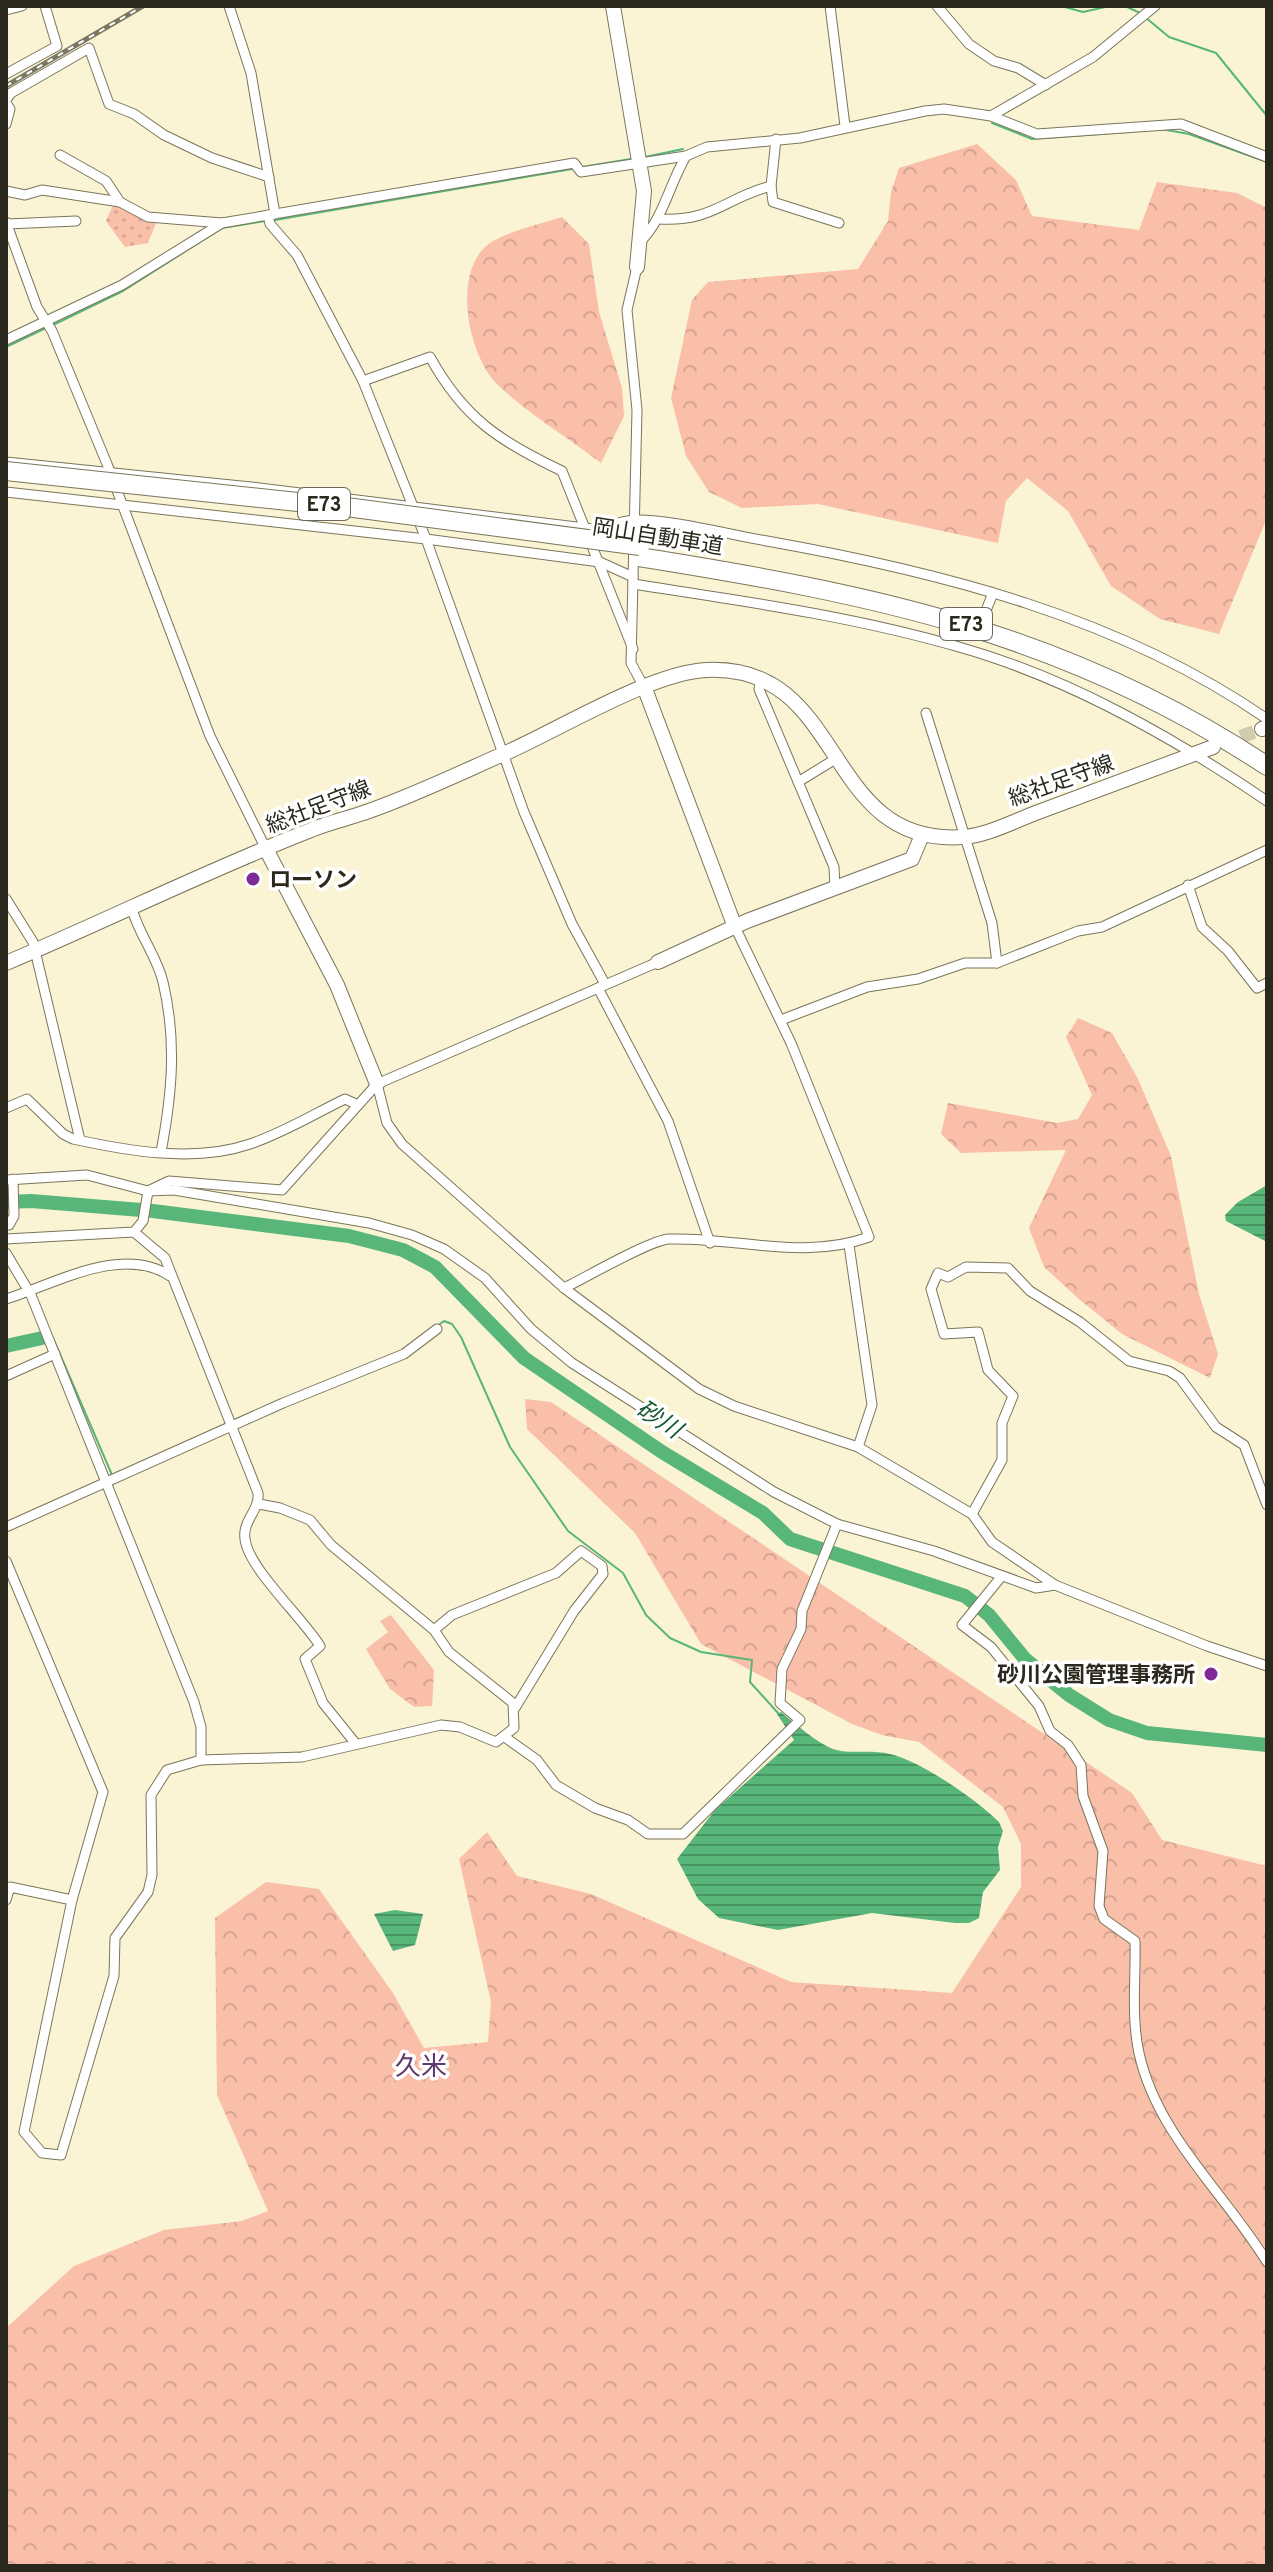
<svg xmlns="http://www.w3.org/2000/svg" width="1273" height="2572" viewBox="0 0 1273 2572" font-family="Overpass,'Noto Sans JP',sans-serif">
<style>
.grass{fill:url(#grass-dots)}
.forest{fill:url(#forest-crowns)}
.water{fill:url(#water-rules)}
.lines{fill:none;stroke-linecap:round;stroke-linejoin:round}
.stream{stroke:#58b67a;stroke-width:2}
.river{stroke:#58b67a;stroke-width:14}
.secondary-tunnel{stroke:#d1cbb0;stroke-width:14;stroke-dasharray:14 7;stroke-linecap:butt}
.street-casing{stroke:#7b755a;stroke-width:11}
.secondary-casing{stroke:#7b755a;stroke-width:16}
.highway-casing{stroke:#7b755a;stroke-width:20}
.street{stroke:#fff;stroke-width:9}
.secondary{stroke:#fff;stroke-width:14}
.highway{stroke:#fff;stroke-width:18}
.rail-casing{stroke:#7b7764;stroke-width:5}
.rail{stroke:#fff;stroke-width:2;stroke-dasharray:6;stroke-linecap:butt}
.highway-bridge-casing{stroke:#7b755a;stroke-width:20;stroke-linecap:butt}
.highway-bridge{stroke:#fff;stroke-width:18}
.poi-dot{fill:#7f2997;stroke:#fff;stroke-width:3}
.labels{text-anchor:middle;stroke-width:7;stroke-linejoin:round;paint-order:stroke}
.shield{fill:#fff;stroke:#6b6961;stroke-width:2}
.shield-label{font-size:20px;font-weight:bold;fill:#2b291d}
.street-label{font-size:22px;fill:#2b291d;stroke:#fff}
.poi-label{font-size:22px;font-weight:bold;fill:#2b291d;stroke:#fff;text-anchor:start}
.water-label{font-size:24px;font-style:italic;fill:#135931;stroke:#fff}
.quarter-label{font-size:26px;fill:#62396f;stroke:#fff}
</style>
<defs>
<pattern id="grass-dots" width="8" height="8" patternUnits="userSpaceOnUse" patternTransform="scale(2)"><rect width="8" height="8" fill="#f9bfa9"/><path d="M2 2h.1M6 6h.1" fill="none" stroke="#d6a491" stroke-width="1.8" stroke-linecap="round"/></pattern>
<pattern id="forest-crowns" width="20" height="18" patternUnits="userSpaceOnUse" patternTransform="scale(2)"><rect width="20" height="18" fill="#f9bfa9"/><path d="M2 6a3 3 0 1 1 6 0M12 15a3 3 0 1 1 6 0" fill="none" stroke="#d6a491"/></pattern>
<pattern id="water-rules" width="6" height="5" patternUnits="userSpaceOnUse" patternTransform="scale(2)"><rect width="6" height="5" fill="#58b67a"/><path d="M0 2.5h6" fill="none" stroke="#499463"/></pattern>
</defs>
<rect width="100%" height="100%" fill="#faf4d5"/>
<!-- grass -->
<polygon class="grass" points="113,205 156,223 148,243 125,247 106,221"/>
<!-- forest -->
<g class="forest">
<polygon points="977,144 1016,180 1032,216 1139,230 1157,182 1237,193 1267,208 1267,518 1219,634 1160,619 1111,586 1068,511 1027,478 1006,501 998,543 818,504 742,508 709,492 686,456 671,398 692,300 708,282 858,269 888,221 891,192 899,168"/>
<path d="M 562,217 L 589,244 L 599,312 L 622,388 L 624,416 L 601,463 C 569,438 527,413 498,385 C 467,356 450,266 493,241 C 513,230 540,224 562,217 Z"/>
<polygon points="1078,1018 1112,1033 1138,1079 1171,1156 1199,1294 1218,1354 1210,1378 1122,1334 1080,1300 1044,1267 1029,1228 1066,1150 961,1153 941,1134 948,1103 1057,1123 1078,1119 1092,1095 1066,1037"/>
<polygon points="525,1399 551,1402 1132,1793 1162,1840 1267,1866 1267,2566 6,2566 6,2328 74,2266 164,2230 242,2221 268,2211 217,2095 215,1918 266,1882 319,1889 393,1993 424,2048 488,2042 491,2002 459,1859 487,1832 517,1876 591,1894 791,1982 952,1993 1021,1887 1021,1844 1003,1807 919,1742 882,1735 852,1724 701,1644 635,1533 527,1429"/>
<polygon points="391,1615 434,1670 432,1706 414,1707 390,1689 366,1649 388,1632 380,1621"/>
</g>
<!-- water -->
<g class="water">
<polygon points="1267,1185 1267,1242 1226,1221 1225,1215 1238,1202"/>
<path d="M 781,1712 C 796,1724 823,1749 841,1751 C 857,1753 875,1750 890,1754 C 921,1761 977,1800 999,1822 L 1003,1831 L 998,1847 L 1000,1870 L 983,1892 L 979,1918 L 969,1923 L 955,1923 L 872,1913 L 778,1930 L 719,1918 L 698,1899 L 677,1859 L 715,1810 L 794,1740 L 777,1714 Z"/>
<polygon points="395,1910 423,1914 415,1945 393,1951 374,1914"/>
</g>
<g class="lines">
<!-- stream -->
<g class="stream">
<polyline points="1061,6 1083,12 1110,6"/>
<polyline points="1125,6 1140,13"/>
<polyline points="1145,17 1169,37 1216,53 1267,116"/>
<polyline points="992,123 1032,139 1127,132"/>
<polyline points="1161,129 1189,134 1267,162"/>
<polyline points="645,157 683,149"/>
<polyline points="582,167 631,159"/>
<polyline points="275,220 572,169"/>
<polyline points="53,325 123,291 222,228 265,221"/>
<polyline points="6,347 48,327"/>
<polyline points="440,1324 444,1321 452,1324 461,1337 510,1447 568,1531 623,1573 646,1615 670,1638 701,1652 752,1660 750,1682 778,1713"/>
<polyline points="53,1338 112,1475"/>
</g>
<!-- river -->
<g class="river">
<polyline points="6,1202 31,1201 153,1211 349,1236 403,1250 435,1267 524,1358 662,1452 763,1513 790,1539 965,1596 989,1615 1025,1659 1069,1695 1109,1720 1147,1733 1267,1745"/>
<polyline points="6,1346 42,1338"/>
</g>
<!-- secondary-tunnel -->
<polyline class="secondary-tunnel" points="1221,744 1262,729"/>
<defs>
<g id="street">
<polyline points="229,6 251,73 275,214"/>
<polyline points="830,6 845,126"/>
<polyline points="937,6 969,44 994,61 1018,68 1046,85"/>
<polyline points="6,10 22,6"/>
<polyline points="6,74 57,46 45,6"/>
<polyline points="6,100 11,93 89,48 109,104 134,114 164,135 212,158 269,177"/>
<polyline points="6,103 10,109 6,124"/>
<polyline points="991,116 1093,57 1155,6"/>
<polyline points="60,155 106,181 120,202 148,217 222,223"/>
<polyline points="771,186 776,139"/>
<polyline points="6,191 25,195 42,190 120,202"/>
<polyline points="268,215 270,224 297,255 363,381 426,539 524,812 572,924 605,984"/>
<path d="M 659,219 C 713,222 725,198 771,186 L 773,202 L 839,223"/>
<polyline points="6,222 37,307 52,331 107,464 210,736 266,849"/>
<polyline points="7,224 76,221"/>
<path d="M 641,241 C 664,217 669,185 686,156"/>
<polyline points="637,267 627,310 637,410 631,663 645,689"/>
<polyline points="6,340 122,285 222,223 574,163 581,172 686,156 707,147 800,138 925,111 944,109 991,116 1037,134 1181,124 1267,157"/>
<path d="M 363,381 L 430,357 C 464,419 501,442 562,471 L 633,649"/>
<path d="M 6,462 L 251,487 L 593,529 C 606,527 621,521 635,520 C 670,519 730,535 767,541 C 941,572 1119,617 1267,719"/>
<polyline points="6,492 426,539 600,562 633,577"/>
<path d="M 633,584 C 742,601 852,616 959,647 C 1069,678 1173,737 1267,801"/>
<polyline points="987,608 993,593"/>
<polyline points="761,679 759,689 834,867 835,888"/>
<polyline points="926,713 992,923 997,963"/>
<polyline points="798,782 837,758"/>
<polyline points="1188,885 1202,927 1228,951 1257,988 1267,983"/>
<polyline points="6,899 33,942 80,1140"/>
<path d="M 132,909 C 139,935 157,956 163,982 C 177,1041 172,1094 161,1152"/>
<polyline points="598,988 668,1121 710,1243"/>
<polyline points="781,1020 867,987 918,979 965,963 997,963 1078,931 1102,927 1267,850"/>
<polyline points="377,1084 387,1123 402,1144 564,1288 699,1389 734,1406 858,1447 972,1514 992,1542 1055,1585 1207,1646 1267,1666"/>
<path d="M 6,1108 L 27,1099 L 63,1134 L 73,1139 C 128,1151 195,1163 250,1144 C 283,1133 314,1114 345,1099 L 356,1104"/>
<polyline points="6,1180 87,1175 148,1191 174,1190 369,1223 412,1235 444,1249 485,1278 531,1329 572,1363 774,1492 837,1524"/>
<polyline points="9,1225 14,1216 13,1179"/>
<path d="M 134,1232 L 165,1258 L 258,1493 C 260,1510 242,1521 245,1539 C 248,1568 303,1618 320,1646 L 305,1659 L 323,1703 L 356,1744"/>
<polyline points="6,1239 134,1232 143,1221 148,1191 169,1181 282,1190 377,1084 658,962"/>
<polyline points="849,1245 872,1405 858,1447"/>
<polyline points="6,1253 31,1295 194,1702 201,1727 201,1760"/>
<path d="M 564,1288 C 585,1278 650,1240 669,1239 C 736,1237 804,1261 869,1237 L 791,1043 L 735,927"/>
<path d="M 6,1299 C 55,1284 122,1244 170,1276"/>
<polyline points="6,1376 55,1354"/>
<polyline points="972,1514 1002,1460 1002,1423 1013,1396 988,1370 978,1332 944,1334 931,1289 938,1273 948,1277 966,1267 1008,1268 1030,1291 1080,1322 1129,1361 1169,1371 1180,1378 1216,1427 1244,1445 1267,1505"/>
<polyline points="6,1527 283,1403 404,1354 437,1329"/>
<polyline points="6,1561 103,1792 72,1900 24,2132 42,2153 61,2155 114,1976 115,1938 148,1892 152,1875 151,1795 167,1770 201,1760 302,1757 441,1725 460,1727 496,1742 514,1728 513,1703 449,1652 434,1630 331,1545 310,1520 280,1508 259,1504"/>
<path d="M 1001,1577 L 962,1625 L 991,1647 L 1039,1706 L 1050,1731 L 1068,1745 L 1081,1765 L 1083,1796 L 1103,1851 L 1099,1906 L 1104,1919 L 1135,1941 C 1136,1978 1131,2017 1139,2053 C 1157,2135 1224,2192 1267,2262"/>
<polyline points="434,1630 452,1615 556,1573 581,1551 602,1566 603,1574 574,1611 515,1708"/>
<polyline points="506,1738 537,1760 556,1785 595,1808 628,1820 648,1834 683,1834 800,1720 780,1703 782,1669 801,1629 802,1611 837,1524 934,1551 1036,1588 1055,1585"/>
<polyline points="6,1900 10,1887 72,1900"/>
</g>
<g id="secondary">
<polyline points="613,6 644,191 637,267"/>
<polyline points="645,689 735,927"/>
<polyline points="1262,729 1267,727"/>
<polyline points="266,849 337,985 377,1084"/>
<polyline points="658,962 747,921 912,859 922,835"/>
<path d="M 6,963 C 108,920 208,870 311,830 C 330,822 350,818 369,811 C 414,795 458,774 501,755 C 555,732 651,672 707,670 C 848,664 821,847 963,837 C 989,835 1016,820 1041,811 C 1098,790 1155,769 1213,747"/>
</g>
<path id="highway" d="M 639,557 C 872,594 1066,633 1267,766"/>
</defs>
<!-- street casing -->
<use href="#street" class="street-casing"/>
<!-- secondary casing -->
<use href="#secondary" class="secondary-casing"/>
<!-- highway casing -->
<use href="#highway" class="highway-casing"/>
<!-- street -->
<use href="#street" class="street"/>
<!-- secondary -->
<use href="#secondary" class="secondary"/>
<!-- highway -->
<use href="#highway" class="highway"/>
<defs>
<polyline id="rail" points="6,86 143,6"/>
</defs>
<!-- rail casing -->
<use href="#rail" class="rail-casing"/>
<!-- rail -->
<use href="#rail" class="rail"/>
<defs>
<polyline id="highway-bridge" points="6,471 354,508 640,546"/>
</defs>
<!-- highway-bridge casing -->
<use href="#highway-bridge" class="highway-bridge-casing"/>
<!-- highway-bridge -->
<use href="#highway-bridge" class="highway-bridge"/>
</g>
<!-- markers -->
<g class="poi-dot">
<circle cx="253" cy="879" r="8"/>
<circle cx="1211" cy="1674" r="8"/>
</g>
<g class="labels">
<!-- shield labels -->
<g class="shield">
<rect x="298" y="488" width="52" height="32" rx="6"/>
<rect x="940" y="608" width="52" height="32" rx="6"/>
</g>
<g class="shield-label">
<text x="324" y="511">E73</text>
<text x="966" y="631">E73</text>
</g>
<!-- street labels -->
<g class="street-label">
<text transform="translate(658 536) rotate(9)" y="8">岡山自動車道</text>
<text transform="translate(1061 780) rotate(-20)" y="8">総社足守線</text>
<text transform="translate(318 806) rotate(-21)" y="8">総社足守線</text>
</g>
<!-- poi labels -->
<g class="poi-label">
<text x="269" y="887">ローソン</text>
<text x="1195" y="1682" text-anchor="end">砂川公園管理事務所</text>
</g>
<!-- water labels -->
<g class="water-label">
<text transform="translate(659 1419) rotate(33)" y="8">砂川</text>
</g>
<!-- quarter labels -->
<g class="quarter-label">
<text x="421" y="2075">久米</text>
</g>
</g>
<!-- border -->
<rect width="1273" height="2572" fill="none" stroke="#2b291d" stroke-width="16"/>
</svg>
